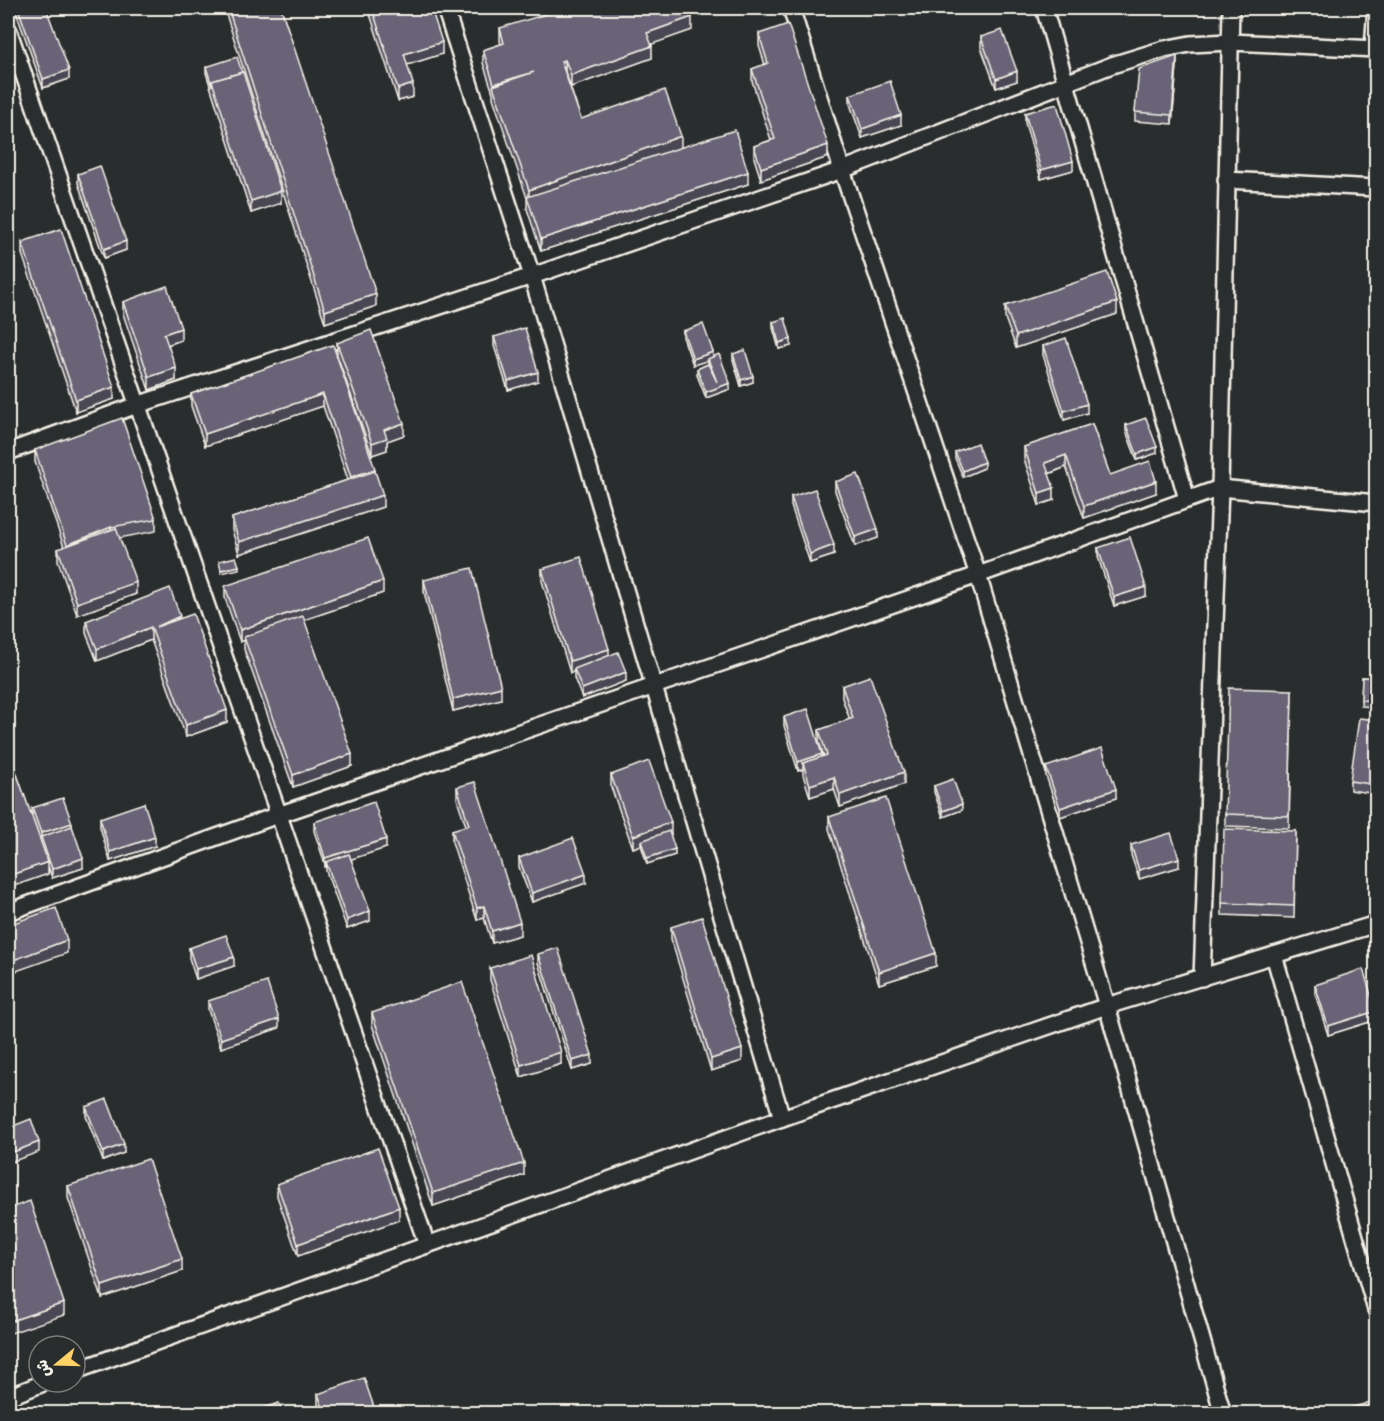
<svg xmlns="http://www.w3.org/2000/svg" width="1384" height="1421" viewBox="0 0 1384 1421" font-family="'Shantell Sans','Playpen Sans Arabic',sans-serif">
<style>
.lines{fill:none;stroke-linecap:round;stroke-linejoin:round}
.minor-casing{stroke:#f4f1e8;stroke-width:20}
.minor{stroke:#2a2d2e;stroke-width:15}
.wall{fill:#595665;stroke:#f4f1e8;stroke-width:1.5}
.shaded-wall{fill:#494653;stroke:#f4f1e8;stroke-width:1.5}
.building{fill:#686476;stroke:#f4f1e8;stroke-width:1.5}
</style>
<rect width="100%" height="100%" fill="#2a2d2e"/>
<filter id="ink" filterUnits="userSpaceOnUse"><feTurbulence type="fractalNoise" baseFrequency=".0167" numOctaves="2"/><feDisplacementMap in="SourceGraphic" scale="12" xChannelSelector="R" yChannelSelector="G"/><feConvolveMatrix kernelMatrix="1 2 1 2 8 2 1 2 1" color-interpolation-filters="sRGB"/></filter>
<g filter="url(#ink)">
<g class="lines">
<defs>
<g id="minor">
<polyline points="445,8 532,276 782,1118"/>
<polyline points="791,8 842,170 1112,65 1164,49 1190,44 1230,42 1376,49"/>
<polyline points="1044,8 1187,499"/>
<polyline points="8,29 427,1245"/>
<polyline points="1373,48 1376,8"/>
<polyline points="1226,180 1376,188"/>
<polyline points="8,452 137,405 532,276 842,170 978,575 1107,1006 1223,1414"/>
<polyline points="8,912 278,815 978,575 1220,488 1376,503"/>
<polyline points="1274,955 1376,1310"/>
<polyline points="1202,978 1220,488 1231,8"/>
<polyline points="75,1371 782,1118 1107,1006 1376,924"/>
<polyline points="8,1397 46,1382"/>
</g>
</defs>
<!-- minor casing -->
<use href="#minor" class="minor-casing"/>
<!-- minor -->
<use href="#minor" class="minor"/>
</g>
<!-- wall -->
<g class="wall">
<polygon points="16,8 46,8 69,79 43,88 16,12"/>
<polygon points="224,8 281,8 376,306 325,323"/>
<polygon points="368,8 431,8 442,54 407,65 413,97 398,101"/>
<polygon points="500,28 692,30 651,44 652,58 571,87 565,72 581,119 681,147 748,184 541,251 527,209 527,198 493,98 493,93 483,63 483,50 501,44 500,41"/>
<polygon points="759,34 828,157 761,180 754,158 754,146 771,140 752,81 752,69 765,65 759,46"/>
<polygon points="981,37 1017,81 996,88 981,47"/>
<polygon points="1177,65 1172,124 1135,121 1135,112"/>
<polygon points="206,67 281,203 251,213 212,92 206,73"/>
<polygon points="850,95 901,125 862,138 850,104"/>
<polygon points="1025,113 1073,170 1041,179 1025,123"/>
<polygon points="78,174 126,250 104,258 78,183"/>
<polygon points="22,242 114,399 76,412 22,254"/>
<polygon points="123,302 181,340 168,345 176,380 149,390 123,314"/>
<polygon points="1005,306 1117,314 1016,348 1005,318"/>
<polygon points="773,322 791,346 779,349 773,328"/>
<polygon points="683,331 713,357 730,389 706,398 697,375 697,369 708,364 708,360 693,365 683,337"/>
<polygon points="494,337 538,381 508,390 494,346"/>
<polygon points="337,343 404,435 387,441 387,450 372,455 337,355"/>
<polygon points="333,345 375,472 383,507 239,554 232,530 232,518 348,480 323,406 205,446 191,406 191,394"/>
<polygon points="1043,346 1087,413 1064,420 1043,355"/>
<polygon points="733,354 753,382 741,386 733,360"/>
<polygon points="1092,424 1110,475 1156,493 1084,518 1066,467 1049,474 1054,500 1039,505 1024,459 1024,447"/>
<polygon points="1126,425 1157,453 1137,460 1126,431"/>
<polygon points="35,450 156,519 156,531 119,538 136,594 77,615 58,561 58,549 64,547 35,462"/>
<polygon points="955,452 984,468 963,477 955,458"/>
<polygon points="835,482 878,538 855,546 835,491"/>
<polygon points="791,497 834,555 810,563 791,506"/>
<polygon points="1098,548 1146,596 1114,606 1098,557"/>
<polygon points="542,569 609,656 626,681 582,698 574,678 574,671 570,673 542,581"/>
<polygon points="424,580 501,699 453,711 424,592"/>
<polygon points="225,586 383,593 304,620 352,766 293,787 244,649 244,640 240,642 225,598"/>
<polygon points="180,618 227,722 186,737 151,640 97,661 86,633 86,621"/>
<polygon points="1362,677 1377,678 1377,707 1361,706"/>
<polygon points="842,686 904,784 840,807 834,789 810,797 803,775 803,769 798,771 784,726 784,717 822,756 824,756 819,742 819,730 850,720 842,698"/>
<polygon points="1292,690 1289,828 1225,826 1225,814"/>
<polygon points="1377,720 1377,794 1350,790 1350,781"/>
<polygon points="8,749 41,843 32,817 32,808 72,826 83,868 52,878 48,866 48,874 8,888"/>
<polygon points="1046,767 1116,798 1060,817 1046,776"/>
<polygon points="611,775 671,834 670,834 675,855 647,864 641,845 633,848 611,787"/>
<polygon points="934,786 962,810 943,817 934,792"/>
<polygon points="457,787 520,935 492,943 484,918 477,920 452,842 452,830 466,826 457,799"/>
<polygon points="829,817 936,966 879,984 829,829"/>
<polygon points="100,818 155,846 110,861 100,827"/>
<polygon points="314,822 386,848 351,859 370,921 347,929 326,871 326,867 314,831"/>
<polygon points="1296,831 1294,918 1222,915 1222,903"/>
<polygon points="1131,845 1179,867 1139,879 1131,855"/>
<polygon points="519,858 586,883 532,902 519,867"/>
<polygon points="671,927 742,1061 711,1071 671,939"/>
<polygon points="189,948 234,966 196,979 189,958"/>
<polygon points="538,954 592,1064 572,1070 538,963"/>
<polygon points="490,968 561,1064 521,1077 490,980"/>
<polygon points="1315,985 1376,1020 1328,1035 1315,994"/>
<polygon points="208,1001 279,1028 221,1048 208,1010"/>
<polygon points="372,1013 524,1175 433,1206 372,1025"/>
<polygon points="86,1107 124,1153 103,1161 86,1116"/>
<polygon points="277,1184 399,1220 298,1256 277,1196"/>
<polygon points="68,1186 182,1271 102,1298 68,1198"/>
<polygon points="318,1394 376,1413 321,1413 318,1406"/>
</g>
<!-- shaded-wall -->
<g class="shaded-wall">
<polygon points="467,8 477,8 467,10"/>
<polygon points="692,17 692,30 647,46 647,33"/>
<polygon points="442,42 442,54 404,66 404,54"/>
<polygon points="652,46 652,58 571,87 571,75"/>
<polygon points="1177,56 1177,65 1172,124 1172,115"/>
<polygon points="565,60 565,72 561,61"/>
<polygon points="69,70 69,79 43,88 43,79"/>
<polygon points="1017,71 1017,81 996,88 996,79"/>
<polygon points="413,84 413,97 398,101 398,89"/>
<polygon points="901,115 901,125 862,138 862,129"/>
<polygon points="681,136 681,148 529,202 529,190"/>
<polygon points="828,145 828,157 761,180 761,168"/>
<polygon points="1073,161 1073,170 1041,179 1041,170"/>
<polygon points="748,172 748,184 541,251 541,239"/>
<polygon points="281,191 281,203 251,213 251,201"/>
<polygon points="126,241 126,250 104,258 104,249"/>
<polygon points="376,294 376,306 325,323 325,311"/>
<polygon points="1117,302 1117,314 1016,348 1016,336"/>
<polygon points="181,328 181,340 164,346 164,334"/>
<polygon points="791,339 791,346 779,349 779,343"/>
<polygon points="713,352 713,359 693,365 693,359"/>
<polygon points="176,368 176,380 149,390 149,377"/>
<polygon points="538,372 538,381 508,390 508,381"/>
<polygon points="753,376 753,382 741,386 741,380"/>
<polygon points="730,383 730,389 706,398 706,392"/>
<polygon points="114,387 114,399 76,412 76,400"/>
<polygon points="323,394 323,406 205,446 205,434"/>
<polygon points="1087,404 1087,413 1064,420 1064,411"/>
<polygon points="404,423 404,435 387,441 387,450 372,455 372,443 384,430"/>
<polygon points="1157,447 1157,453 1137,460 1137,454"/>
<polygon points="1066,455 1066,467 1045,475 1045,463"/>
<polygon points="984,462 984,468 963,477 963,471"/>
<polygon points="375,469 375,481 351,489 351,477"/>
<polygon points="1156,481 1156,493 1084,518 1084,506"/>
<polygon points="1054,488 1054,500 1039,505 1039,493"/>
<polygon points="383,495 383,507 239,554 239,542"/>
<polygon points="111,527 111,540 67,557 67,545"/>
<polygon points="878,529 878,538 855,546 855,537"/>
<polygon points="834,545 834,555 810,563 810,554"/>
<polygon points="239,566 239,569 221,573 221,570"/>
<polygon points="383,581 383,593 245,640 244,637 244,640 240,642 240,630"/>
<polygon points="136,582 136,594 77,615 77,603"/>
<polygon points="1146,587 1146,596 1114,606 1114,597"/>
<polygon points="151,627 151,640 97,661 97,649"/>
<polygon points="609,649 609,661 574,669 574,671 570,673 570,661"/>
<polygon points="626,672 626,681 582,698 582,689"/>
<polygon points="501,687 501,699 453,711 453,699"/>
<polygon points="227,710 227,722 186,737 186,725"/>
<polygon points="352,754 352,766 293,787 293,775"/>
<polygon points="822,754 822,763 803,763 803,769 798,771 798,762"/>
<polygon points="904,772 904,784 840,807 840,795"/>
<polygon points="834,777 834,789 810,797 810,785"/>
<polygon points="1116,789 1116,798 1060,817 1060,808"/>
<polygon points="962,804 962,810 943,817 943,811"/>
<polygon points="671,822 671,834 642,844 641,841 641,845 633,848 633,836"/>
<polygon points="72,823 72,832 41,837 41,833"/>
<polygon points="155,837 155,846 110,861 110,852"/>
<polygon points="386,839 386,848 327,867 326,862 325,868 325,858"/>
<polygon points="675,849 675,855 647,864 647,858"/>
<polygon points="83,858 83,868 52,878 52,869"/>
<polygon points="1179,858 1179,867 1139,879 1139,870"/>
<polygon points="48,862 48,874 8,888 8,876"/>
<polygon points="586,874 586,883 532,902 532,893"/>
<polygon points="484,906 484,918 477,920 477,908"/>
<polygon points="370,911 370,921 347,929 347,920"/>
<polygon points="520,922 520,935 492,943 492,931"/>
<polygon points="67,940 67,953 8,974 8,962"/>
<polygon points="936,953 936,966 879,984 879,972"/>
<polygon points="234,957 234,966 196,979 196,969"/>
<polygon points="1376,1011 1376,1020 1328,1035 1328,1026"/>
<polygon points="279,1019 279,1028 221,1048 221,1039"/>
<polygon points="742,1049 742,1061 711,1071 711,1059"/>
<polygon points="561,1052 561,1064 521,1077 521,1065"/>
<polygon points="592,1055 592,1064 572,1070 572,1061"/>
<polygon points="39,1142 39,1152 8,1163 8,1154"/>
<polygon points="124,1144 124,1153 103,1161 103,1152"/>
<polygon points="524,1163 524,1175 433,1206 433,1193"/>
<polygon points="399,1207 399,1220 298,1256 298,1244"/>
<polygon points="182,1259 182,1271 102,1298 102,1286"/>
<polygon points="64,1303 64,1315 8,1334 8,1322"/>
</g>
<!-- building -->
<g class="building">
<polygon points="18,8 46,8 69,70 43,79"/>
<polygon points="228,8 281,8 376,294 325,311"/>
<polygon points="372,8 431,8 442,42 404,54 413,84 398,89"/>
<polygon points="566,8 690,8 692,17 647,33 652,46 571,75 565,60 561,61 581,119 665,90 681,136 529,190 493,86 534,72 494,84 483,50 504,43 500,28"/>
<polygon points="788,24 828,145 761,168 754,146 775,139 752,69 768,63 759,34"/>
<polygon points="1002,30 1017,71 996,79 981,37"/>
<polygon points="1177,56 1172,115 1135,112 1139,69"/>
<polygon points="237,57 242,72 212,81 212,86 206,67"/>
<polygon points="243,72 281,191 251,201 212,81"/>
<polygon points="890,81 901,115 862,129 850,95"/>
<polygon points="1057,104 1073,161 1041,170 1025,113"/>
<polygon points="735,130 748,172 541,239 527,197"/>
<polygon points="100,166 126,241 104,249 78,174"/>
<polygon points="61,229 114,387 76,400 22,242"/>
<polygon points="1107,272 1117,302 1016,336 1005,306"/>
<polygon points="167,286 181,328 164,334 176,368 149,377 123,302"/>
<polygon points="785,318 791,339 779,343 773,322"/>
<polygon points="703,324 713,352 693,359 683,331"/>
<polygon points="525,328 538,372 508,381 494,337"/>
<polygon points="371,330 404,423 384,430 387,438 372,443 337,343"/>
<polygon points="1066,338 1087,404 1064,411 1043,346"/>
<polygon points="333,345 375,469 351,477 323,394 205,434 191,394"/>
<polygon points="745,350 753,376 741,380 733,354"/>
<polygon points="719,354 730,383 706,392 697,369 708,364 717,382 708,359"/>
<polygon points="122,418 156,519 111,527 67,545 35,450"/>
<polygon points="1146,418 1157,447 1137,454 1126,425"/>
<polygon points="1092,424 1110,475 1150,461 1156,481 1084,506 1066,455 1045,463 1054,488 1039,493 1024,447"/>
<polygon points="977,443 984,462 963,471 955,452"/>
<polygon points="375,471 383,495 239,542 232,518"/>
<polygon points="858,474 878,529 855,537 835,482"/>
<polygon points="815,489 834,545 810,554 791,497"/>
<polygon points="116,528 136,582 77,603 58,549"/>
<polygon points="1130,537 1146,587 1114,597 1098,548"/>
<polygon points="368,538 383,581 240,630 225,586"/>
<polygon points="236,557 239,566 221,570 219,561"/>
<polygon points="581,557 609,649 570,661 542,569"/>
<polygon points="472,568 501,687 453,699 424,580"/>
<polygon points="170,588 180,616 156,627 193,614 227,710 186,725 151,627 97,649 86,621"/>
<polygon points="303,616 352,754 293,775 244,637"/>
<polygon points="618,652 626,672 582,689 574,669"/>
<polygon points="870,676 904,772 840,795 834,777 810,785 803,763 827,755 819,730 853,718 842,686"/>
<polygon points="1362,677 1377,678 1377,701 1361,700"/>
<polygon points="1229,688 1292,690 1289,816 1225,814"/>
<polygon points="808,709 822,754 798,762 784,717"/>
<polygon points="1359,718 1377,720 1377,785 1350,781"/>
<polygon points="1102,748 1116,789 1060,808 1046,767"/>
<polygon points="8,749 48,862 8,876"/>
<polygon points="649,761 671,822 633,836 611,775"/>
<polygon points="953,779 962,804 943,811 934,786"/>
<polygon points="475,782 520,922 492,931 484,906 477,908 452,830 469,825 457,787"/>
<polygon points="63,798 72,823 41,833 32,808"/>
<polygon points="886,798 936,953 879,972 829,817"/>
<polygon points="374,802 386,839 325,858 314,822"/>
<polygon points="144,803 155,837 110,852 100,818"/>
<polygon points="72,826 83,858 52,869 41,837"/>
<polygon points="1224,829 1296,831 1294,906 1222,903"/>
<polygon points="669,831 675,849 647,858 641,841"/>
<polygon points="1171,833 1179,858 1139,870 1131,845"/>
<polygon points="573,838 586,874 532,893 519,858"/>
<polygon points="349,854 370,911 347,920 326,862"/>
<polygon points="56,908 67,940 8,962 8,925"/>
<polygon points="702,917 742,1049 711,1059 671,927"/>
<polygon points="226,935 234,957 196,969 189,948"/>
<polygon points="558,948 592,1055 572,1061 538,954"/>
<polygon points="531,955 561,1052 521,1065 490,968"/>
<polygon points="1363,969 1376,1011 1328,1026 1315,985"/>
<polygon points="267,982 279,1019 221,1039 208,1001"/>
<polygon points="462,982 524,1163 433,1193 372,1013"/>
<polygon points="107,1099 124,1144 103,1152 86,1107"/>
<polygon points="31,1119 39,1142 8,1154 8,1128"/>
<polygon points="378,1148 399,1207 298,1244 277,1184"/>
<polygon points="148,1159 182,1259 102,1286 68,1186"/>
<polygon points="30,1201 64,1303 8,1322 8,1209"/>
<polygon points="364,1378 376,1413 325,1413 318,1394"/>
<polygon points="1377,1400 1377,1413 1335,1413"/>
<polygon points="279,1403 283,1413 252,1413 252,1412"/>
</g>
</g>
<!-- margin -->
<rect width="1384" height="1421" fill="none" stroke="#2a2d2e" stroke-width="30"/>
<rect x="15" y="15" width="1354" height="1391" fill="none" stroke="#f4f1e8" stroke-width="2" filter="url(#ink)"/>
<!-- north arrow -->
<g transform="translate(57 1364) rotate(251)"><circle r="28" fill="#2a2d2e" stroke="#7b7b78" stroke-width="1.5"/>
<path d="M0-4.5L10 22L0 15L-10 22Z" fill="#ffd166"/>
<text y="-9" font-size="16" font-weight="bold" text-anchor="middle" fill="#f4f1e8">ش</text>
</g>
</svg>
